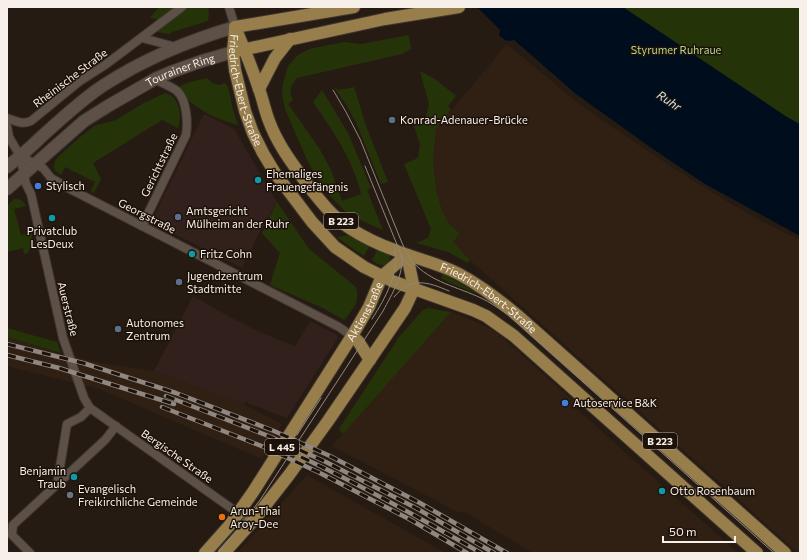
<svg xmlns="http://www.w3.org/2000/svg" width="807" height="560" viewBox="0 0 807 560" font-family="Commissioner,sans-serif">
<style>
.commercial{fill:#32201c}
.built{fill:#302014}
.green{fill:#253408}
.water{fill:#000d1c}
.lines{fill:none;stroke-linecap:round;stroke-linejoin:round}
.street-casing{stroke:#3d3530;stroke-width:10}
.secondary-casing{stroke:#3d3530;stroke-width:14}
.primary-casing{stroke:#3d3530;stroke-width:14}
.street{stroke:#5d5046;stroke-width:8}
.secondary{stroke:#5d5046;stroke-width:12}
.primary{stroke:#977e4a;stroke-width:12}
.tram{stroke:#908780;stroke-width:1}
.rail-casing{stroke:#908780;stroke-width:4.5}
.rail{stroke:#1d120a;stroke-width:3;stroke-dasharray:9;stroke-linecap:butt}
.service-dot{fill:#5c6f8a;stroke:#1d120a;stroke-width:1.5}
.culture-dot{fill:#0f9aa8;stroke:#1d120a;stroke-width:1.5}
.shop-dot{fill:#3f7fe0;stroke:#1d120a;stroke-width:1.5}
.worship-dot{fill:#6b7280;stroke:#1d120a;stroke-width:1.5}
.food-dot{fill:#e8710a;stroke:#1d120a;stroke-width:1.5}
.labels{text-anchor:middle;stroke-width:3;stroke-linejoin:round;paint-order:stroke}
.shield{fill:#1d120a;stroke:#b6ada6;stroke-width:1}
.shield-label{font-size:10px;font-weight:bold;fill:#f7efe9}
.park-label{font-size:11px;fill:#b7d58c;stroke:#1d120a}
.street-label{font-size:11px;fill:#f7efe9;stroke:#1d120a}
.poi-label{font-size:11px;fill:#f7efe9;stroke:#1d120a;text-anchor:start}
.water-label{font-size:12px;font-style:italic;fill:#c5e1f5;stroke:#1d120a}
</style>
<rect width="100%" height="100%" fill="#261b13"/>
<!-- commercial -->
<g class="commercial">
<polygon points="204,114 234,129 277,202 258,235 242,268 151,222"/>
<polygon points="193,296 228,316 262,333 295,346 310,321 336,334 338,338 287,418 245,402 244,405 154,371"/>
</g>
<!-- built -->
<g class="built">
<polygon points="507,44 574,100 612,127 673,168 728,202 761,221 800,240 800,553 798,553 756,515 470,260 453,242 460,233 449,224 442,210 437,194 433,163 436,129"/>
<polygon points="451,312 474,321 496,332 579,406 576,409 580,412 738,553 533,553 463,511 458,513 454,510 332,446"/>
<polygon points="7,337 63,354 106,364 154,371 244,405 282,424 262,459 99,389 7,366"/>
<polygon points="307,475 431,545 446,553 237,553"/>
</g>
<!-- green -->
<g class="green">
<polygon points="159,7 208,7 209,13 208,21 172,32 169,34 157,32 157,19 150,18"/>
<polygon points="565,7 800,7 800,181"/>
<path d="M 409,35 L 411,49 L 402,54 L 297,78 C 291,86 288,89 293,100 L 288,104 L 319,148 L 331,170 L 342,201 L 361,194 C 353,159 333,131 313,102 L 322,90 L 348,133 L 371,188 L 367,190 L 383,230 L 378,228 L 359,219 L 345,211 L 330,196 L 317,178 L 307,160 L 285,109 L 282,93 L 283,84 L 288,66 L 298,55 L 309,49 L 344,42 L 361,44 Z"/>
<polygon points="420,71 435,79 456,96 448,106 451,110 436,129 433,163 437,194 442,210 449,224 460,233 453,242 470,260 468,263 448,252 416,243 428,238 431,229 404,164 418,158 420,144 413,123 426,117 429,104"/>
<path d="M 207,78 L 212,83 L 219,85 L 225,83 L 228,87 L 233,110 L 238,125 C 219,120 199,111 185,97 C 182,95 180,90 178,87 L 190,82 Z"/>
<polygon points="334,87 339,90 354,87 366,126 388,182 381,184 356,122 347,106"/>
<path d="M 165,93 C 180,97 182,115 178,128 L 162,120 L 93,163 L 101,179 L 94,193 L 91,191 L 95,182 L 65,167 L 61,175 L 55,171 L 54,166 L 55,161 L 59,156 L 78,139 L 94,126 L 116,120 L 142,104 Z"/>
<path d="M 14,199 C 20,199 23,200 26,206 L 14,209 L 21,235 L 32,233 L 32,244 L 28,253 L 24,254 L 23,248 L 7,252 L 7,206 Z"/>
<path d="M 277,202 L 309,249 L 356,287 C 360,303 353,309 344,320 L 323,308 L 270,285 L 280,253 L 262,233 Z"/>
<polygon points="350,235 370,245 364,256 349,246 337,237"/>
<path d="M 378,249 L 389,254 C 391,259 389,267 381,265 C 378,265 375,262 372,260 Z"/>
<polygon points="443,274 458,282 480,295 450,283 441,278"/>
<polygon points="428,308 451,312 343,434 339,429 399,337 423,310"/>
<polygon points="7,328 57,342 61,353 7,337"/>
</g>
<!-- water -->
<path class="water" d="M 477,7 L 623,7 L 787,117 L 800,124 L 800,236 L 705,184 L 650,147 L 576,94 L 514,40 C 507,42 504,40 499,35 L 500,30 Z"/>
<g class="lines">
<defs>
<g id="street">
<polyline points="229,7 235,27"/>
<polyline points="142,38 176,47"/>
<path d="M 7,118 C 16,121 22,125 31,121 L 80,81 L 105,65 L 182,7"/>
<polyline points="7,126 9,137 20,156 26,184 31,194 63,338 84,398 90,408 238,513 253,521"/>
<polyline points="20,156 43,168 51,178 68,188 339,327 352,336"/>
<path d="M 142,226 L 186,135 C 188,123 187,100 177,91 C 171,86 161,83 155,79"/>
<polyline points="57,485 67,424 81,417 90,408"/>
<polyline points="30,553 12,535 13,525 105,440 116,426"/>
</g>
<g id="secondary">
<path d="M 7,167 C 18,158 29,149 39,139 C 60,120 81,100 104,85 C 146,58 187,41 235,27"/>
<path id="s1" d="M 7,189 L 84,121 L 108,106 L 155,79 L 171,72 L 202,61 L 233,52"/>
</g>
<g id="primary">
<path id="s2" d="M 235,27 C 244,48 252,68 259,89 C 263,100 265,111 269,121 C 278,146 295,167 310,188 C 321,202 333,217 348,227 C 363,237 380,245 397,251 C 417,259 440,264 459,274 C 487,289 511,309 534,330 L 785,553"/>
<polyline points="235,27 354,7"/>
<path id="s3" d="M 235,29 L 233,52 L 235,70 L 245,111 L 253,133 L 263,153 L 275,173 L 312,222 L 335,247 L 364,267 L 392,281 L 473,310 L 486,316 L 514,336 L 757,553"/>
<polyline points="237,51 385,19 459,7"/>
<polyline points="259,89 275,58 290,39"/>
<polyline points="352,336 358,341 370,360"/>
<path id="s4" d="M 205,553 L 229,526 L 253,492 L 352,336 L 369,307 L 382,276 L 407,255"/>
<polyline points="224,553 253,521 289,475 328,421 405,308 414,289 407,255"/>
</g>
</defs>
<!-- street casing -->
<use href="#street" class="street-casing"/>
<!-- secondary casing -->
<use href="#secondary" class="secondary-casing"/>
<!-- primary casing -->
<use href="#primary" class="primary-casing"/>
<!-- street -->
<use href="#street" class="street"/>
<!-- secondary -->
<use href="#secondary" class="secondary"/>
<!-- primary -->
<use href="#primary" class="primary"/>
<!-- tram -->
<g class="tram">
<path d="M 333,90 L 346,112 L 360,139 L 402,243 C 405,249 408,256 413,262 C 430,282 458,287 481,298 C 490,302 498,308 507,314 L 774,553"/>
<polyline points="365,166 400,252 402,258 411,267"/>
<path d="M 394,297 C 411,276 428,282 449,291"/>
<path d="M 372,319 C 386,297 399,274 395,247"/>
<polyline points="297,435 321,398"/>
<path d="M 217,553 L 237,530 L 260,500 L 383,311 C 392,294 404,275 402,254"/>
</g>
<defs>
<g id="rail">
<polyline points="7,344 83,363 176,393 274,431 330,456 420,503 507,553"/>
<polyline points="7,355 59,368 174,404"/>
<polyline points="166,396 271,437 326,462 416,508 494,553"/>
<polyline points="162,407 264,447 318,472 411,520 467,553"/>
<path d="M 301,457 C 363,486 422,519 481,553"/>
</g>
</defs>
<!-- rail casing -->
<use href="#rail" class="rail-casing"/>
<!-- rail -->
<use href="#rail" class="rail"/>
</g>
<!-- markers -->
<g class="service-dot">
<circle cx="392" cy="120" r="4"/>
<circle cx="178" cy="217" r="4"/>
<circle cx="179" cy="282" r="4"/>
<circle cx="118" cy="329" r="4"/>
</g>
<g class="culture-dot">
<circle cx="258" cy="180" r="4"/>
<circle cx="52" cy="218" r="4"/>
<circle cx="192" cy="254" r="4"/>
<circle cx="74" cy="477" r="4"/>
<circle cx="662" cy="491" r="4"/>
</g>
<g class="shop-dot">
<circle cx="38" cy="186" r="4"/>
<circle cx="565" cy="403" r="4"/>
</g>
<circle class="worship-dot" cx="70" cy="495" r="4"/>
<circle class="food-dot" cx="222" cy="517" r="4"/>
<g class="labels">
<!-- shield labels -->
<g class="shield">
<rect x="324" y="213" width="34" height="16" rx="3"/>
<rect x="643" y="433" width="34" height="16" rx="3"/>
<rect x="265" y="439" width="34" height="16" rx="3"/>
</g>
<g class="shield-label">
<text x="341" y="225">B 223</text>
<text x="660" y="445">B 223</text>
<text x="282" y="451">L 445</text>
</g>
<!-- park labels -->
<g class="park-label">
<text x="676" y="54">Styrumer Ruhraue</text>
</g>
<!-- street labels -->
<g class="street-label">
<text dy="4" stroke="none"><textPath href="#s1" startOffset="212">Tourainer Ring</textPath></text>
<text transform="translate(70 78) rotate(-37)" y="4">Rheinische Straße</text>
<text dy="4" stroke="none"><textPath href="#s3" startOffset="63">Friedrich-Ebert-Straße</textPath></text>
<text transform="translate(159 165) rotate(-64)" y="4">Gerichtstraße</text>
<text transform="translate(147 216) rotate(27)" y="4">Georgstraße</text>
<text dy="4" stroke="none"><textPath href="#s2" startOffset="392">Friedrich-Ebert-Straße</textPath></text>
<text transform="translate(68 309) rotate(76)" y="4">Auerstraße</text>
<text dy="4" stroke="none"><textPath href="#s4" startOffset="290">Aktienstraße</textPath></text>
<text transform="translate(177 456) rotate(35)" y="4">Bergische Straße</text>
</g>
<!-- poi labels -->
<g class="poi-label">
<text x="400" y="124">Konrad-Adenauer-Brücke</text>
<text x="266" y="178">Ehemaliges<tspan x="266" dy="13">Frauengefängnis</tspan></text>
<text x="46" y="190">Stylisch</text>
<text x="186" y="215">Amtsgericht<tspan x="186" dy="13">Mülheim an der Ruhr</tspan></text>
<text x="52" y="235" text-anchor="middle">Privatclub<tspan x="52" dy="13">LesDeux</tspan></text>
<text x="200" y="258">Fritz Cohn</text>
<text x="187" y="280">Jugendzentrum<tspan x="187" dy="13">Stadtmitte</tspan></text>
<text x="126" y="327">Autonomes<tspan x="126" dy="13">Zentrum</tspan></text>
<text x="573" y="407">Autoservice B&amp;K</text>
<text x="66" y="475" text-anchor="end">Benjamin<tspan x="66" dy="13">Traub</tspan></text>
<text x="78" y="493">Evangelisch<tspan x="78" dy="13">Freikirchliche Gemeinde</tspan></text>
<text x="670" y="495">Otto Rosenbaum</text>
<text x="230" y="515">Arun-Thai<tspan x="230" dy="13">Aroy-Dee</tspan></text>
</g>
<!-- water labels -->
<g class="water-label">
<text transform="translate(669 101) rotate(33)" y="4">Ruhr</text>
</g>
</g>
<!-- border -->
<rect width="807" height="560" fill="none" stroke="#f7efe9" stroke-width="16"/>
<!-- scale -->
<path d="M663 536v6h72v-6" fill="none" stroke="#f7efe9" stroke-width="2"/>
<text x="669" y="536" font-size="12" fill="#f7efe9" stroke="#1d120a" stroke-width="3" paint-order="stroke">50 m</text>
</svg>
